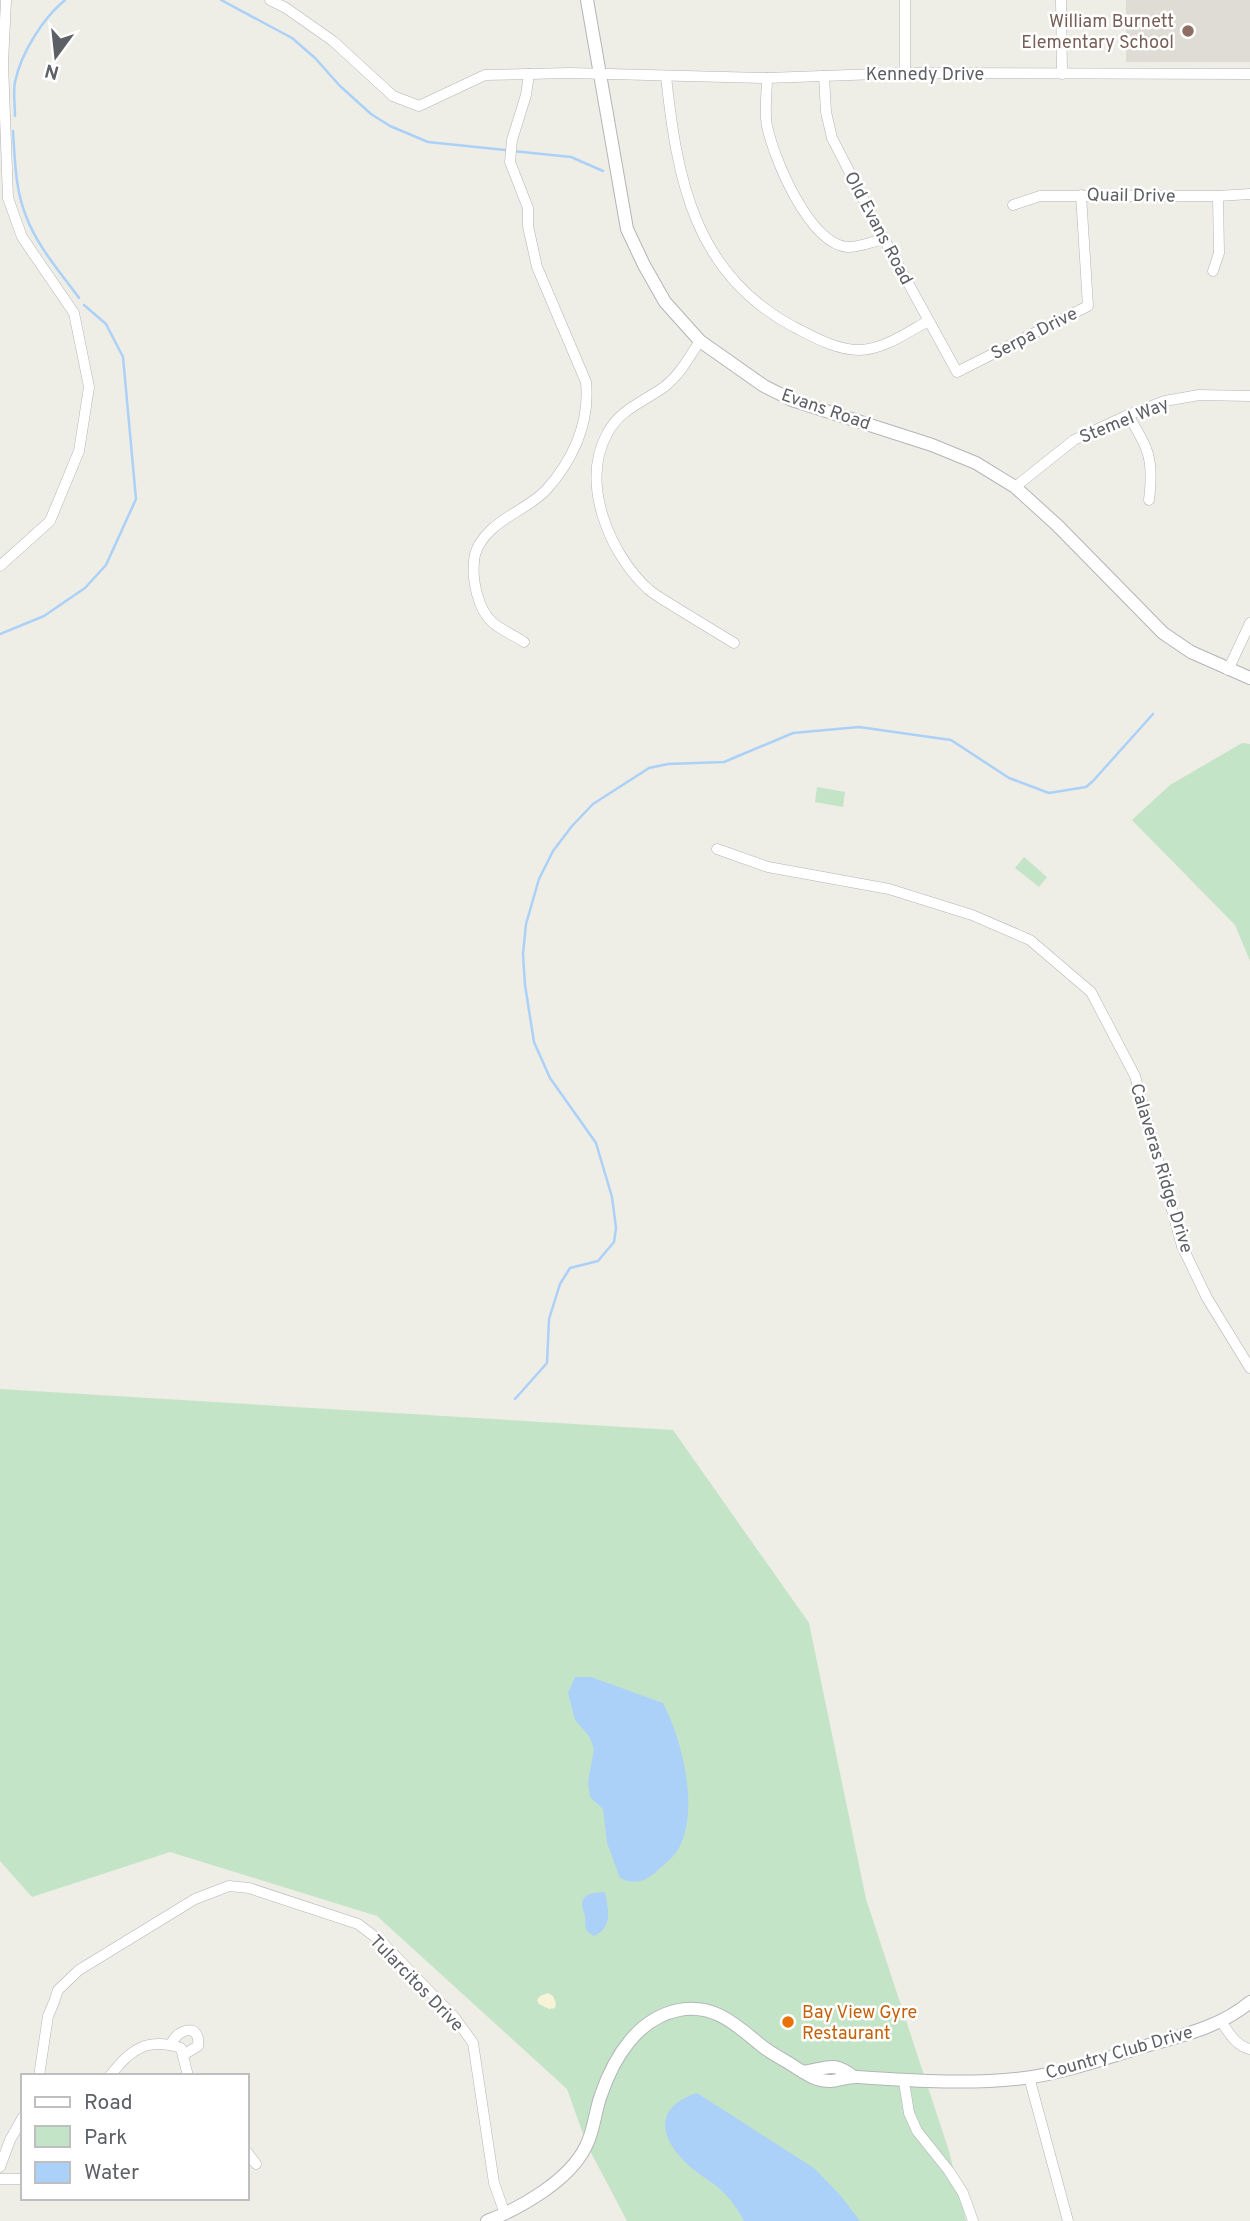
<svg xmlns="http://www.w3.org/2000/svg" width="1250" height="2221" viewBox="0 0 1250 2221" font-family="Overpass,sans-serif">
<style>
.education{fill:#dedcd4}
.green{fill:#c4e4c7}
.sand{fill:#f8f2d7}
.water{fill:#acd1f8}
.lines{fill:none;stroke-linecap:round;stroke-linejoin:round}
.stream{stroke:#acd1f8;stroke-width:2.5}
.minor-casing{stroke:#b3b5b9;stroke-width:11}
.tertiary-casing{stroke:#b3b5b9;stroke-width:14}
.minor{stroke:#fff;stroke-width:10}
.tertiary{stroke:#fff;stroke-width:12}
.education-dot{fill:#8d6e63;stroke:#fff;stroke-width:2.5}
.food-dot{fill:#e8710a;stroke:#fff;stroke-width:2.5}
.labels{text-anchor:middle;stroke-width:5;stroke-linejoin:round;paint-order:stroke}
.education-label{font-size:18px;fill:#785e54;stroke:#fff;text-anchor:end}
.street-label{font-size:18px;fill:#5d6065;stroke:#fff}
.food-label{font-size:18px;fill:#c56008;stroke:#fff;text-anchor:start}
</style>
<rect width="100%" height="100%" fill="#eeede6"/>
<!-- education -->
<rect class="education" x="1126" y="0" width="124" height="62"/>
<!-- green -->
<g class="green">
<polygon points="1242,743 1250,744 1250,961 1235,925 1132,820 1170,785"/>
<polygon points="817,787 845,792 843,807 815,802"/>
<polygon points="1024,857 1047,877 1039,887 1015,868"/>
<polygon points="0,1389 673,1430 809,1623 866,1899 949,2151 966,2221 627,2221 587,2145 567,2089 377,1916 170,1852 32,1897 0,1861"/>
</g>
<!-- sand -->
<polygon class="sand" points="548,1993 553,1996 556,2003 555,2008 549,2009 539,2004 537,2000 540,1996"/>
<!-- water -->
<g class="water">
<path d="M 575,1677 L 591,1677 L 663,1703 C 682,1739 699,1807 680,1846 C 676,1855 666,1863 658,1870 C 646,1882 635,1885 620,1878 L 607,1843 L 603,1809 L 590,1797 L 588,1782 L 594,1749 L 589,1736 L 575,1720 L 568,1693 Z"/>
<path d="M 605,1892 C 608,1909 614,1927 594,1936 C 583,1930 586,1927 585,1917 C 585,1913 582,1909 582,1905 C 582,1892 595,1893 605,1892 Z"/>
<path d="M 697,2093 L 814,2168 L 841,2196 L 860,2221 L 744,2221 C 739,2212 733,2202 725,2194 C 714,2182 698,2175 686,2163 C 657,2135 656,2106 697,2093 Z"/>
</g>
<g class="lines">
<!-- stream -->
<g class="stream">
<polyline points="221,0 292,38 315,58 340,86 371,114 390,126 428,142 571,157 603,171"/>
<path d="M 15,116 C 15,105 13,92 15,82 C 21,53 43,18 65,0"/>
<path d="M 13,131 C 15,159 15,189 26,216 C 37,246 60,272 79,298"/>
<polyline points="0,634 44,616 85,588 106,565 136,499 123,357 106,324 84,305"/>
<polyline points="515,1399 547,1363 549,1319 560,1284 570,1268 598,1261 614,1242 616,1228 612,1197 596,1143 550,1078 534,1042 525,985 523,954 526,924 539,879 553,851 572,826 593,804 649,768 668,764 724,762 793,733 859,727 951,740 1009,778 1049,793 1086,787 1093,781 1153,714"/>
</g>
<defs>
<g id="minor">
<polyline points="270,0 286,8 333,41 393,96 419,106 485,75 570,73 767,78 905,73 1250,74"/>
<polyline points="1061,0 1062,74"/>
<polyline points="905,73 905,0"/>
<path d="M 666,76 C 677,179 694,274 794,327 C 814,337 836,350 859,350 C 883,350 908,332 928,321"/>
<polyline points="824,76 826,112 832,138 884,239 957,372 1088,306 1081,195"/>
<path d="M 767,78 C 767,93 764,111 767,126 C 774,159 809,243 847,247 C 858,248 873,241 884,239"/>
<polyline points="1013,205 1040,196 1218,196 1250,194"/>
<polyline points="1213,271 1219,253 1218,196"/>
<path d="M 700,341 C 689,357 680,375 664,387 C 643,402 619,410 607,434 C 580,484 610,554 648,589 C 656,596 666,601 675,607 C 695,619 714,631 734,643"/>
<path d="M 1128,415 C 1149,450 1154,459 1149,500"/>
<polyline points="1015,487 1074,440 1128,415 1165,401 1199,395 1250,396"/>
<polyline points="0,566 50,521 79,451 89,387 74,313 22,237 8,198 3,63 6,0"/>
<path d="M 524,642 C 514,635 501,630 492,622 C 478,609 472,580 474,562 C 474,550 483,537 491,530 C 507,514 532,506 547,489 C 574,458 590,423 586,382 L 537,267 L 528,226 L 528,208 L 510,162 L 512,140 L 526,95 L 529,74"/>
<polyline points="1228,670 1250,623"/>
<polyline points="717,849 768,867 889,889 972,915 1030,940 1091,992 1135,1076 1182,1246 1207,1298 1250,1368"/>
<path d="M 1221,2021 C 1229,2033 1236,2046 1250,2049"/>
<path d="M 171,2044 C 178,2028 201,2023 198,2046 L 183,2055"/>
<polyline points="39,2076 48,2016 54,2002 58,1990 79,1970 195,1899 229,1886 249,1888 358,1924 382,1942 455,2018 473,2043 494,2183 505,2214"/>
<path d="M 110,2076 C 130,2049 148,2037 181,2048 L 188,2076"/>
<polyline points="1029,2077 1068,2221"/>
<polyline points="904,2082 909,2113 917,2131 949,2171 963,2193 973,2221"/>
<polyline points="247,2152 256,2164"/>
<polyline points="0,2167 10,2140 23,2117"/>
<polyline points="0,2179 23,2179"/>
</g>
<g id="tertiary">
<polyline points="587,0 627,229 644,265 665,302 700,341 764,386 792,400 932,445 976,463 1015,487 1058,526 1163,633 1191,652 1250,678"/>
<path d="M 803,2072 C 828,2069 832,2060 854,2077"/>
<path d="M 487,2221 C 521,2208 570,2180 586,2146 C 594,2131 595,2111 601,2095 C 614,2057 638,2018 679,2010 C 715,2003 737,2026 762,2046 C 773,2055 787,2061 798,2069 C 804,2072 810,2077 817,2079 C 836,2085 842,2076 858,2077 C 915,2081 975,2085 1032,2077 C 1071,2071 1111,2056 1149,2045 C 1184,2035 1222,2026 1250,2002"/>
</g>
</defs>
<!-- minor casing -->
<use href="#minor" class="minor-casing"/>
<!-- tertiary casing -->
<use href="#tertiary" class="tertiary-casing"/>
<!-- minor -->
<use href="#minor" class="minor"/>
<!-- tertiary -->
<use href="#tertiary" class="tertiary"/>
</g>
<!-- markers -->
<circle class="education-dot" cx="1188" cy="31" r="7"/>
<circle class="food-dot" cx="788" cy="2022" r="7"/>
<g class="labels">
<!-- education labels -->
<g class="education-label">
<text x="1174" y="27">William Burnett<tspan x="1174" dy="21">Elementary School</tspan></text>
</g>
<!-- street labels -->
<g class="street-label">
<text x="925" y="80">Kennedy Drive</text>
<text transform="translate(1131 195) rotate(1)" y="6">Quail Drive</text>
<text transform="translate(879 228) rotate(62)" y="6">Old Evans Road</text>
<text transform="translate(1034 333) rotate(-27)" y="6">Serpa Drive</text>
<text transform="translate(826 409) rotate(19)" y="6">Evans Road</text>
<text transform="translate(1124 420) rotate(-22)" y="6">Stemel Way</text>
<text transform="translate(1162 1168) rotate(73)" y="6">Calaveras Ridge Drive</text>
<text transform="translate(417 1983) rotate(46)" y="6">Tularcitos Drive</text>
<text transform="translate(1119 2052) rotate(-16)" y="6">Country Club Drive</text>
</g>
<!-- food labels -->
<g class="food-label">
<text x="802" y="2018">Bay View Gyre<tspan x="802" dy="21">Restaurant</tspan></text>
</g>
</g>
<!-- legend -->
<rect x="21" y="2074" width="228" height="126" fill="#ffffff" stroke="#bebfc1" stroke-width="2"/>
<rect x="35" y="2097" width="35" height="10" fill="#ffffff" stroke="#bebfc1" stroke-width="2"/>
<text x="84" y="2109" font-size="21" fill="#5d6065">Road</text>
<rect x="35" y="2126" width="35" height="21" fill="#c4e4c7" stroke="#bebfc1" stroke-width="2"/>
<text x="84" y="2144" font-size="21" fill="#5d6065">Park</text>
<rect x="35" y="2162" width="35" height="21" fill="#acd1f8" stroke="#bebfc1" stroke-width="2"/>
<text x="84" y="2179" font-size="21" fill="#5d6065">Water</text>
<!-- north arrow -->
<g transform="translate(56 56) rotate(195)" stroke="#ffffff" stroke-width="5" paint-order="stroke">
<path d="M0-5L12 26L0 18L-12 26Z" fill="#5d6065"/>
<text y="-10" font-size="19" font-weight="bold" text-anchor="middle" fill="#5d6065">N</text>
</g>
</svg>
